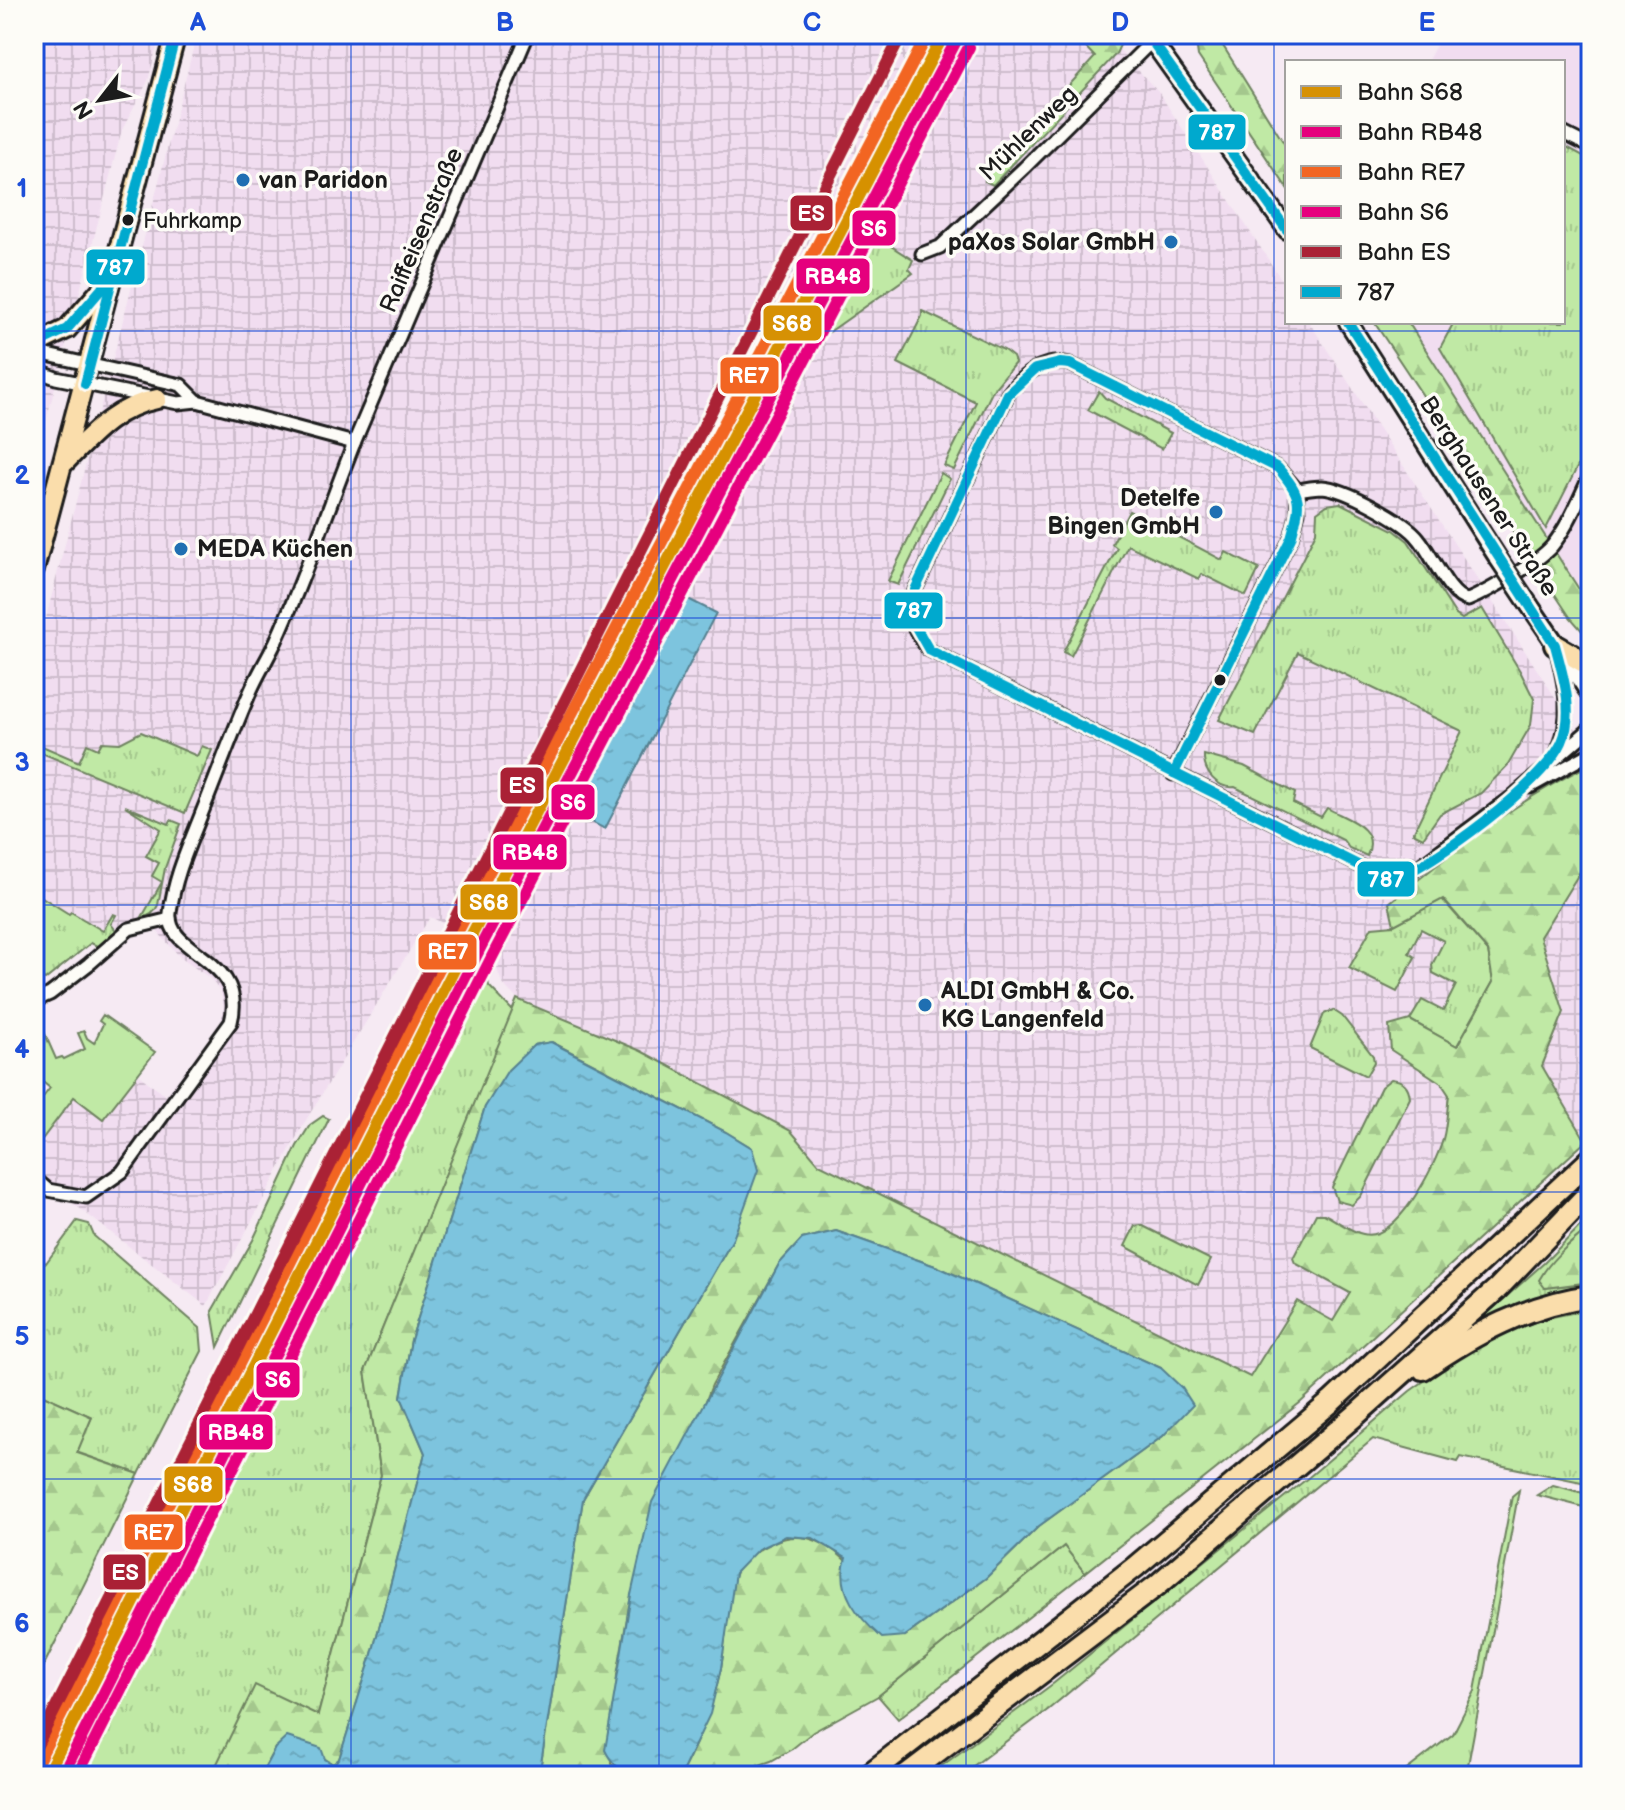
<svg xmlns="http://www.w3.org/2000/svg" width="1625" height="1810" viewBox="0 0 1625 1810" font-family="'Balsamiq Sans',sans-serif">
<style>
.built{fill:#f1ddf0}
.industrial{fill:url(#industrial-grid)}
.grass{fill:url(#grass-tufts);stroke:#6e8260;stroke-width:2}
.forest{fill:url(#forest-firs);stroke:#6e8260;stroke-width:2}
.garden{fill:#c0e9a5;stroke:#6e8260;stroke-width:2}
.water{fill:url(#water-ripples);stroke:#568190;stroke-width:2}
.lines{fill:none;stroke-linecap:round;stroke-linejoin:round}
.street-casing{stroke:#1c1c1c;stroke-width:17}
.secondary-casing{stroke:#1c1c1c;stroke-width:22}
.primary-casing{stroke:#1c1c1c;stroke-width:24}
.highway-casing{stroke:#1c1c1c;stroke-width:26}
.street{stroke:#fdfcf7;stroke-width:11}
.secondary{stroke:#fdfcf7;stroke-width:16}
.primary{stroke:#faddab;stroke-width:18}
.highway{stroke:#faddab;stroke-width:20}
.secondary-bridge-casing{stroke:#1c1c1c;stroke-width:22;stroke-linecap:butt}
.secondary-bridge{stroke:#fdfcf7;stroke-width:16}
.bus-1-casing{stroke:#fdfcf7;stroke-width:16}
.bus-1{stroke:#00a9ce;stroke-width:10}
.rail-1-casing{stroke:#fdfcf7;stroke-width:18}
.rail-2-casing{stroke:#fdfcf7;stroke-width:18}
.rail-3-casing{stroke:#fdfcf7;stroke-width:18}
.rail-4-casing{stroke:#fdfcf7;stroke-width:18}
.rail-5-casing{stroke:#fdfcf7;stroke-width:18}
.rail-1{stroke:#d69104;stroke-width:12}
.rail-2{stroke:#e5007d;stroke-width:12}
.rail-3{stroke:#f26522;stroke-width:12}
.rail-4{stroke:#e6007e;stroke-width:12}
.rail-5{stroke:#aa2135;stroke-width:12}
.grid{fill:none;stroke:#1d4ed8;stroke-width:2;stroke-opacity:0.55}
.poi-dot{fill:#1f6fb2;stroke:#fdfcf7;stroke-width:3}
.bus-dot{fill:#1c1c1c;stroke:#fdfcf7;stroke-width:3}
.labels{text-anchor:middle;stroke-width:7;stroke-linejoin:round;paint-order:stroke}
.bus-label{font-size:22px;fill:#1c1c1c;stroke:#fdfcf7;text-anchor:start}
.street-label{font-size:24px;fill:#1c1c1c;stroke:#fdfcf7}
.poi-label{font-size:24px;font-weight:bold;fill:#1c1c1c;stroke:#fdfcf7;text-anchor:start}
.line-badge{stroke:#fdfcf7;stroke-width:3}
.badge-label{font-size:22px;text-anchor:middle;font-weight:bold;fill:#fff}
.neatline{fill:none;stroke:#1d4ed8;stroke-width:3}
.grid-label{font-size:26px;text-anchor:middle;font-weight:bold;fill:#1d4ed8}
</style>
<defs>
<pattern id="industrial-grid" width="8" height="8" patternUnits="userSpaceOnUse" patternTransform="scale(2)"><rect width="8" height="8" fill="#f1ddf0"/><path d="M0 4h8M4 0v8" fill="none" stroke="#cebdcd"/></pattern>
<pattern id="grass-tufts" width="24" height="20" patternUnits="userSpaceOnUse" patternTransform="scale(2)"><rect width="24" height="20" fill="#c0e9a5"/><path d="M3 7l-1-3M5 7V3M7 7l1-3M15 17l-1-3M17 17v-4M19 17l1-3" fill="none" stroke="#a4c78d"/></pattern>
<pattern id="forest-firs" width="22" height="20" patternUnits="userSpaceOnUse" patternTransform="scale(2)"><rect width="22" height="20" fill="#c0e9a5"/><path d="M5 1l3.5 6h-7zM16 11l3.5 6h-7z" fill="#a4c78d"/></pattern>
<pattern id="water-ripples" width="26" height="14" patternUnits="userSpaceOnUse" patternTransform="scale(2)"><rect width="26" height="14" fill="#7dc4de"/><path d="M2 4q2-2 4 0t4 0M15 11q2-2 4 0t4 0" fill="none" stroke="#6ba8be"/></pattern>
</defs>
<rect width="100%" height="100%" fill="#f6eaf3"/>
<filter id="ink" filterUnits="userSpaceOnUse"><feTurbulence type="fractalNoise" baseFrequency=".0125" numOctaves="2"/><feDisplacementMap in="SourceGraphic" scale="16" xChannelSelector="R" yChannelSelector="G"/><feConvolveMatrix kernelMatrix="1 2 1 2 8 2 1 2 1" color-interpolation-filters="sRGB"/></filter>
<g filter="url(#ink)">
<!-- built -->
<polygon class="built" points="1442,34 1591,34 1591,608 1408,322 1563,322 1563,62 1427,62"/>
<!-- industrial -->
<g class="industrial">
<polygon points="34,34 160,34 148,81 122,130 34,467"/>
<polygon points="197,34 1105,34 1159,93 1287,288 1287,322 1309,322 1591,752 1591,1136 1301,1402 819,1164 791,1131 641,1051 517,999 502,983 497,969 500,949 430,917 303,1125 206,1306 34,1173 34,1150 74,1097 136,1073 166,1096 221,1023 224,1007 221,993 211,979 181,958 156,930 132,936 110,953 34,910 34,664"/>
</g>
<!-- grass -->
<g class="grass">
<polygon points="1563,145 1591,160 1591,440 1546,529 1440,348 1454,322 1563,322"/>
<path d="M 864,206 L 867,209 C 870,237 891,246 913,260 L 909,269 L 913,273 L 784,364 Z"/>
<polygon points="922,311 1004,350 1013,357 1015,363 993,390 954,470 944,466 976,402 898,363 922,316"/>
<polygon points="1099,391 1105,398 1171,433 1162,449 1088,410"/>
<polygon points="941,473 950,479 898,585 888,581"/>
<polygon points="1340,503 1394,530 1408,541 1456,615 1462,619 1482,608 1520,671 1534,699 1531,725 1508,765 1481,793 1440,814 1423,838 1413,833 1462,731 1298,652 1255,735 1219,720 1306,552 1316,532 1317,512 1327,505"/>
<polygon points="1129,511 1222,560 1226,552 1259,569 1246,596 1202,574 1199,579 1128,545 1071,656 1063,652 1117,548 1112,544"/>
<polygon points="141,732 197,756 202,746 212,750 185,813 37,751 40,745 79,762 87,744 98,749 102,742 120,743"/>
<path d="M 1204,755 L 1244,766 L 1295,793 L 1293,803 L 1321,817 L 1327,808 C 1348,820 1380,827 1367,856 L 1349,848 L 1343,840 L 1235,787 C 1217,789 1203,772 1204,755 Z"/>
<path d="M 125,806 L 169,824 L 171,820 L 181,824 L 165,868 L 158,905 C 155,912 150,917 142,917 L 162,882 L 152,876 L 159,863 L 146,856 L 161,829 Z"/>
<polygon points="34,892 69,914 71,912 103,931 113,914 116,915 111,924 118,933 101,948 91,943 45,980 34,974"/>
<polygon points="1442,899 1488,951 1493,982 1457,1046 1410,1020 1422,1000 1443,1011 1456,985 1433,973 1432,965 1444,941 1421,929 1409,953 1415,957 1397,992 1349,968 1372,927 1394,925"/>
<polygon points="475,947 484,961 489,986 513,1011 365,1371 381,1475 318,1715 213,1768 211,1776 59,1776"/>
<polygon points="1333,1010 1342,1016 1373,1056 1374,1062 1366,1076 1310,1048 1324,1014"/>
<polygon points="323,1116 329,1119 218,1347 212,1311 253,1240 297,1146 310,1125"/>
<polygon points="1591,1215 1591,1226 1566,1247 1545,1288 1591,1282 1591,1291 1469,1330 1544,1263"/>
<polygon points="77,1221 89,1224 94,1236 200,1328 202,1351 139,1474 76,1452 92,1417 34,1391 34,1256 46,1263"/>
<polygon points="1141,1225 1211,1260 1198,1285 1125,1246 1135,1226"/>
<polygon points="1591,1309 1591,1484 1461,1457 1458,1462 1373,1439 1049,1709 960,1776 928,1776 1054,1683 1309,1477 1410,1391 1464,1353 1502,1333 1547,1318"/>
<polygon points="1553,1485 1591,1495 1591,1509 1537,1495"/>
<polygon points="1519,1490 1466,1776 1399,1776 1453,1734 1475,1691 1512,1496"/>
<polygon points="1064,1546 1085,1573 898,1719 878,1696"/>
</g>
<!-- forest -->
<g class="forest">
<polygon points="1073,34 1117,34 1120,45 1116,54 993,185 985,181 986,176 1095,57"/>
<polygon points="1195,34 1221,34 1220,41 1287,148 1287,188 1198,56"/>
<polygon points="1374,322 1408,322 1591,608 1591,641 1570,617"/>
<path d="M 1589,765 L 1591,854 L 1540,937 L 1564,1012 L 1542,1066 L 1586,1141 L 1301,1402 L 1085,1573 L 1064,1546 L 878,1696 L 813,1732 L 792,1749 L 771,1761 L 748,1769 L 724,1772 L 721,1776 L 678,1776 L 683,1770 C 700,1737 713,1705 721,1668 C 725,1648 729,1585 736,1572 C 744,1558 760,1548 774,1542 C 832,1516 875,1597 905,1636 L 986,1578 L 1039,1526 L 1163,1436 L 1161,1368 L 938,1267 L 836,1231 L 802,1239 L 779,1264 L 712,1385 L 631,1595 L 617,1675 L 611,1764 L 632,1776 L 539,1776 L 583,1499 L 733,1239 L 752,1148 L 726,1132 L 552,1042 L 534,1045 L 485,1107 L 411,1340 L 401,1397 L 425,1453 L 371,1658 L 339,1759 L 333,1764 L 325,1759 L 275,1748 L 260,1776 L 211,1776 L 255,1685 L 318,1715 L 381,1475 L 365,1371 L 517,999 L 641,1051 L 791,1131 L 819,1164 L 1250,1377 L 1297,1301 L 1333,1321 L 1350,1293 L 1295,1263 L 1293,1258 L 1316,1214 L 1324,1214 C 1336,1220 1350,1231 1363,1234 C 1396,1243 1436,1165 1443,1139 C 1447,1125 1447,1109 1449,1095 L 1441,1083 L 1391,1050 L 1389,1026 L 1410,1020 L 1457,1046 L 1493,982 L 1488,951 L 1443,899 L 1394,925 L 1389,903 C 1452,853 1516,800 1589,765 Z"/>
<path d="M 1391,1079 C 1403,1080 1409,1085 1410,1098 L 1361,1196 L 1352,1205 L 1337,1201 L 1332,1187 L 1381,1087 Z"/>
<path d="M 1591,1226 L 1591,1282 L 1545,1288 L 1539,1280 C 1551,1258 1572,1242 1591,1226 Z"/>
<polygon points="34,1391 92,1417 77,1453 139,1474 40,1673 34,1671"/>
</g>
<!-- garden -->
<polygon class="garden" points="103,1015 155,1052 103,1119 74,1097 34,1150 34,1109 50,1088 34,1075 34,1040 45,1034 56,1059 62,1057 64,1059 85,1049 78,1033 84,1031 87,1038 94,1043 103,1024 99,1021"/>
<!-- water -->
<g class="water">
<polygon points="682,596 716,613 605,829 570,811"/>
<polygon points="551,1042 726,1132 752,1148 758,1170 733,1239 583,1499 539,1776 260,1776 275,1748 287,1737 321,1748 325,1759 333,1764 339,1759 371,1658 425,1453 401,1397 411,1340 485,1107 508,1070 534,1045"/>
<path d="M 836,1231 L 938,1267 L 1161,1368 L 1182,1388 L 1193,1405 L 1163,1436 L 1039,1526 L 986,1578 L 905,1636 L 882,1638 C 859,1618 835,1591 846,1558 L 813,1538 L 786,1536 L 758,1549 L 735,1573 L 721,1668 L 710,1714 L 683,1770 L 678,1776 C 647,1776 620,1782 605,1750 L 631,1595 L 652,1502 L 779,1264 L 802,1239 Z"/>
</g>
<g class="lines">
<defs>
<g id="street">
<polyline points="1563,133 1591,147"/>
<polyline points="922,254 940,247 1024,168 1159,34"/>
<polyline points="34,352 181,385 197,401"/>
<polyline points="34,370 56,378 178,403 197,401 354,443 528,34"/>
<path d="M 1297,490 C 1305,489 1314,487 1322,487 C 1344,488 1406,521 1419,539 C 1432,554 1449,598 1468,600 C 1489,591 1537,563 1552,546 C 1569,525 1579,498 1591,474"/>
<path d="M 1557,752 C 1573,719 1565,685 1557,652"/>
<path d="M 1173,774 L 1291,538 L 1298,512 L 1297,490 L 1278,468 L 1070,364 C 1043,358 1024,374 1008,394 L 915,590 C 908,617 911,628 929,650 L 1390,881 L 1409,874 L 1512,797 L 1591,728"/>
<polyline points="1530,787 1591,753"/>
<polyline points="34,1001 50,994 89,964 129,929 170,919"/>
<path d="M 34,1178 L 48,1190 L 86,1197 L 122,1172 L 231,1022 C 248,957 166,955 170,913 C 174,878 188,848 201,815 C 218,773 233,731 251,690 C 258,674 268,658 276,641 C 305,577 328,509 354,443"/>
</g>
<g id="secondary">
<polyline points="1147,34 1287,230"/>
<polyline points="1348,322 1498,558"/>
<polyline points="1530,606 1591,695"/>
</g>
<g id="primary">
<polyline points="34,345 67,329 109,281"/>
<path d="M 65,462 C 93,433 116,407 157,399"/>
<polyline points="34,570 176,34"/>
</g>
<g id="highway">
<polyline points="1555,645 1591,666"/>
<path d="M 1423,1369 C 1474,1334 1528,1304 1591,1296"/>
<polyline points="867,1776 1135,1567 1331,1402 1591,1159"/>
<polyline points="905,1776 1156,1586 1357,1414 1498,1288 1591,1191"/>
</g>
</defs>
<!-- street casing -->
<use href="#street" class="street-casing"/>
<!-- secondary casing -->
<use href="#secondary" class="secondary-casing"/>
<!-- primary casing -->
<use href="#primary" class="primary-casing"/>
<!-- highway casing -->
<use href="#highway" class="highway-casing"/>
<!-- street -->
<use href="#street" class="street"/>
<!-- secondary -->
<use href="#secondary" class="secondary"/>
<!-- primary -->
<use href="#primary" class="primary"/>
<!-- highway -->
<use href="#highway" class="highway"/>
<defs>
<polyline id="secondary-bridge" points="1498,558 1530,606"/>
</defs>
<!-- secondary-bridge casing -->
<use href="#secondary-bridge" class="secondary-bridge-casing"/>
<!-- secondary-bridge -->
<use href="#secondary-bridge" class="secondary-bridge"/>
<defs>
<g id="bus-1">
<polyline points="1147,34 1287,230"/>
<polyline points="34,345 67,329 110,279"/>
<path d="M 1060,363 L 1070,364 L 1278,468 C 1303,497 1301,502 1291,538 L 1174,773 L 929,650 L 913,622 L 915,590 L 1008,394 L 1035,369 Z"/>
<polyline points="85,384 176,34"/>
<path d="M 1174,773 L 1390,881 C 1432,866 1544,783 1562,742 C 1575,712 1563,675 1555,645 L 1348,322"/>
</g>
</defs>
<!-- bus-1 casing -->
<use href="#bus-1" class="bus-1-casing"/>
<!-- bus-1 -->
<use href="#bus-1" class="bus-1"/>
<defs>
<polyline id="rail-1" points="46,1776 469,940 944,34"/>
<polyline id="rail-2" points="62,1776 481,946 956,41"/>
<polyline id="rail-3" points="34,1769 457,933 928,34"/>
<polyline id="rail-4" points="77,1776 494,953 969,47"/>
<polyline id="rail-5" points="34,1751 902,34"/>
</defs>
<!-- rail-1 casing -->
<use href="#rail-1" class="rail-1-casing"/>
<!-- rail-2 casing -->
<use href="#rail-2" class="rail-2-casing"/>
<!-- rail-3 casing -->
<use href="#rail-3" class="rail-3-casing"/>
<!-- rail-4 casing -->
<use href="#rail-4" class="rail-4-casing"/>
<!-- rail-5 casing -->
<use href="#rail-5" class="rail-5-casing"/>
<!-- rail-1 -->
<use href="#rail-1" class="rail-1"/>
<!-- rail-2 -->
<use href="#rail-2" class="rail-2"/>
<!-- rail-3 -->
<use href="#rail-3" class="rail-3"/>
<!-- rail-4 -->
<use href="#rail-4" class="rail-4"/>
<!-- rail-5 -->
<use href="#rail-5" class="rail-5"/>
</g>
</g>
<!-- grid -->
<path class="grid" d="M 351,34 L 351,1776M 659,34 L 659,1776M 966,34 L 966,1776M 1274,34 L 1274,1776M 34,331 L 1591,331M 34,618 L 1591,618M 34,905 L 1591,905M 34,1192 L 1591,1192M 34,1479 L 1591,1479"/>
<!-- markers -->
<g class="poi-dot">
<circle cx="243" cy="180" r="8"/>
<circle cx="1171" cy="242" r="8"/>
<circle cx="1216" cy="512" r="8"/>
<circle cx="181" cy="549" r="8"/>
<circle cx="925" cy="1005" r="8"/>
</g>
<g class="bus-dot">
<circle cx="128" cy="220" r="7"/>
<circle cx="1220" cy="680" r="7"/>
</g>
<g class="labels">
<!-- bus labels -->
<g class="bus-label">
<text x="143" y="228">Fuhrkamp</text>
</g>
<!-- street labels -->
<g class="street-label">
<text transform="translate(1028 133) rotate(-44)" y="8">Mühlenweg</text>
<text transform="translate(421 230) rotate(-67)" y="8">Raiffeisenstraße</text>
<text transform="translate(1489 496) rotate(57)" y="8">Berghausener Straße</text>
</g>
<!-- poi labels -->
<g class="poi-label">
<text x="259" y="188">van Paridon</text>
<text x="1155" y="250" text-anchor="end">paXos Solar GmbH</text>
<text x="1200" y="506" text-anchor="end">Detelfe<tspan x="1200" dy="28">Bingen GmbH</tspan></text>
<text x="197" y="557">MEDA Küchen</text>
<text x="941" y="999">ALDI GmbH &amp; Co.<tspan x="941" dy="28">KG Langenfeld</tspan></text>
</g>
</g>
<g class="line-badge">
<rect x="1187" y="113" width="60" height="38" rx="8" fill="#00a9ce"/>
<rect x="789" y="194" width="45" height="38" rx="8" fill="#aa2135"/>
<rect x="851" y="209" width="46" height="38" rx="8" fill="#e6007e"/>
<rect x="85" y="248" width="61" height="38" rx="8" fill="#00a9ce"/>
<rect x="795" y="257" width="76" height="38" rx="8" fill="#e5007d"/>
<rect x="762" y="304" width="61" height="38" rx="8" fill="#d69104"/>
<rect x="719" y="356" width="61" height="39" rx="8" fill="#f26522"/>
<rect x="883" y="591" width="61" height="39" rx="8" fill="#00a9ce"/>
<rect x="499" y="766" width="46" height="39" rx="8" fill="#aa2135"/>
<rect x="550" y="783" width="46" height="38" rx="8" fill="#e6007e"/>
<rect x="492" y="833" width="76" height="38" rx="8" fill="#e5007d"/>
<rect x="1356" y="860" width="60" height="38" rx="8" fill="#00a9ce"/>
<rect x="459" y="883" width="60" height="38" rx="8" fill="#d69104"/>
<rect x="417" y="933" width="61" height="38" rx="8" fill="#f26522"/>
<rect x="255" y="1361" width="46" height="38" rx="8" fill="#e6007e"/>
<rect x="198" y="1413" width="76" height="38" rx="8" fill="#e5007d"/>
<rect x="163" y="1465" width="61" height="39" rx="8" fill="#d69104"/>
<rect x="123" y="1513" width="61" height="38" rx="8" fill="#f26522"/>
<rect x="102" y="1553" width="45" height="38" rx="8" fill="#aa2135"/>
</g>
<g class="badge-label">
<text x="1217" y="140">787</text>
<text x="811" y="221">ES</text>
<text x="874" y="236">S6</text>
<text x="115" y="275">787</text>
<text x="833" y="284">RB48</text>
<text x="792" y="331">S68</text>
<text x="749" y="383">RE7</text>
<text x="914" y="618">787</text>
<text x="522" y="793">ES</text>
<text x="573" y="810">S6</text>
<text x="530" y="860">RB48</text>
<text x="1386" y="887">787</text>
<text x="489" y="910">S68</text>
<text x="448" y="959">RE7</text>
<text x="278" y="1387">S6</text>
<text x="236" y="1440">RB48</text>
<text x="193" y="1492">S68</text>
<text x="154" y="1540">RE7</text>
<text x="125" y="1580">ES</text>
</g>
<!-- margin -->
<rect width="1625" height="1810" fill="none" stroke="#fdfcf7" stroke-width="88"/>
<!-- legend -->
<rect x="1285" y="60" width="280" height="264" fill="#fdfcf7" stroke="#a3a29f" stroke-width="2"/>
<rect x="1301" y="86" width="40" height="12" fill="#d69104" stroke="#a3a29f" stroke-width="2"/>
<text x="1357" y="100" font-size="24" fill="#1c1c1c">Bahn S68</text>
<rect x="1301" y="126" width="40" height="12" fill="#e5007d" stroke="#a3a29f" stroke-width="2"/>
<text x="1357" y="140" font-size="24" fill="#1c1c1c">Bahn RB48</text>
<rect x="1301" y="166" width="40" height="12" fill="#f26522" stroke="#a3a29f" stroke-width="2"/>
<text x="1357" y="180" font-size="24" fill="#1c1c1c">Bahn RE7</text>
<rect x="1301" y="206" width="40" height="12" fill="#e6007e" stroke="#a3a29f" stroke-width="2"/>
<text x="1357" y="220" font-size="24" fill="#1c1c1c">Bahn S6</text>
<rect x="1301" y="246" width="40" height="12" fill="#aa2135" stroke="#a3a29f" stroke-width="2"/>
<text x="1357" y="260" font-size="24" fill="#1c1c1c">Bahn ES</text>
<rect x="1301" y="286" width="40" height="12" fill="#00a9ce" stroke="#a3a29f" stroke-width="2"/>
<text x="1357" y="300" font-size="24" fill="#1c1c1c">787</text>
<!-- north arrow -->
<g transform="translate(100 100) rotate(239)" stroke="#fdfcf7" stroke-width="6" paint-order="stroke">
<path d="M0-6L14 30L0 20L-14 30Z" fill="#1c1c1c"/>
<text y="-12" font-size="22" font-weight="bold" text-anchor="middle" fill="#1c1c1c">N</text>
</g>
<rect x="44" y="44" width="1537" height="1722" class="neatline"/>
<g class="grid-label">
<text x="198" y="31">A</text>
<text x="505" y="31">B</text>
<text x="812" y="31">C</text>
<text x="1120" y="31">D</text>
<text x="1427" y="31">E</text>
<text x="22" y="197">1</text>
<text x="22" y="484">2</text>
<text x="22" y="771">3</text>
<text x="22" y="1058">4</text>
<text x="22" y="1345">5</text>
<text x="22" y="1632">6</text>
</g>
</svg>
